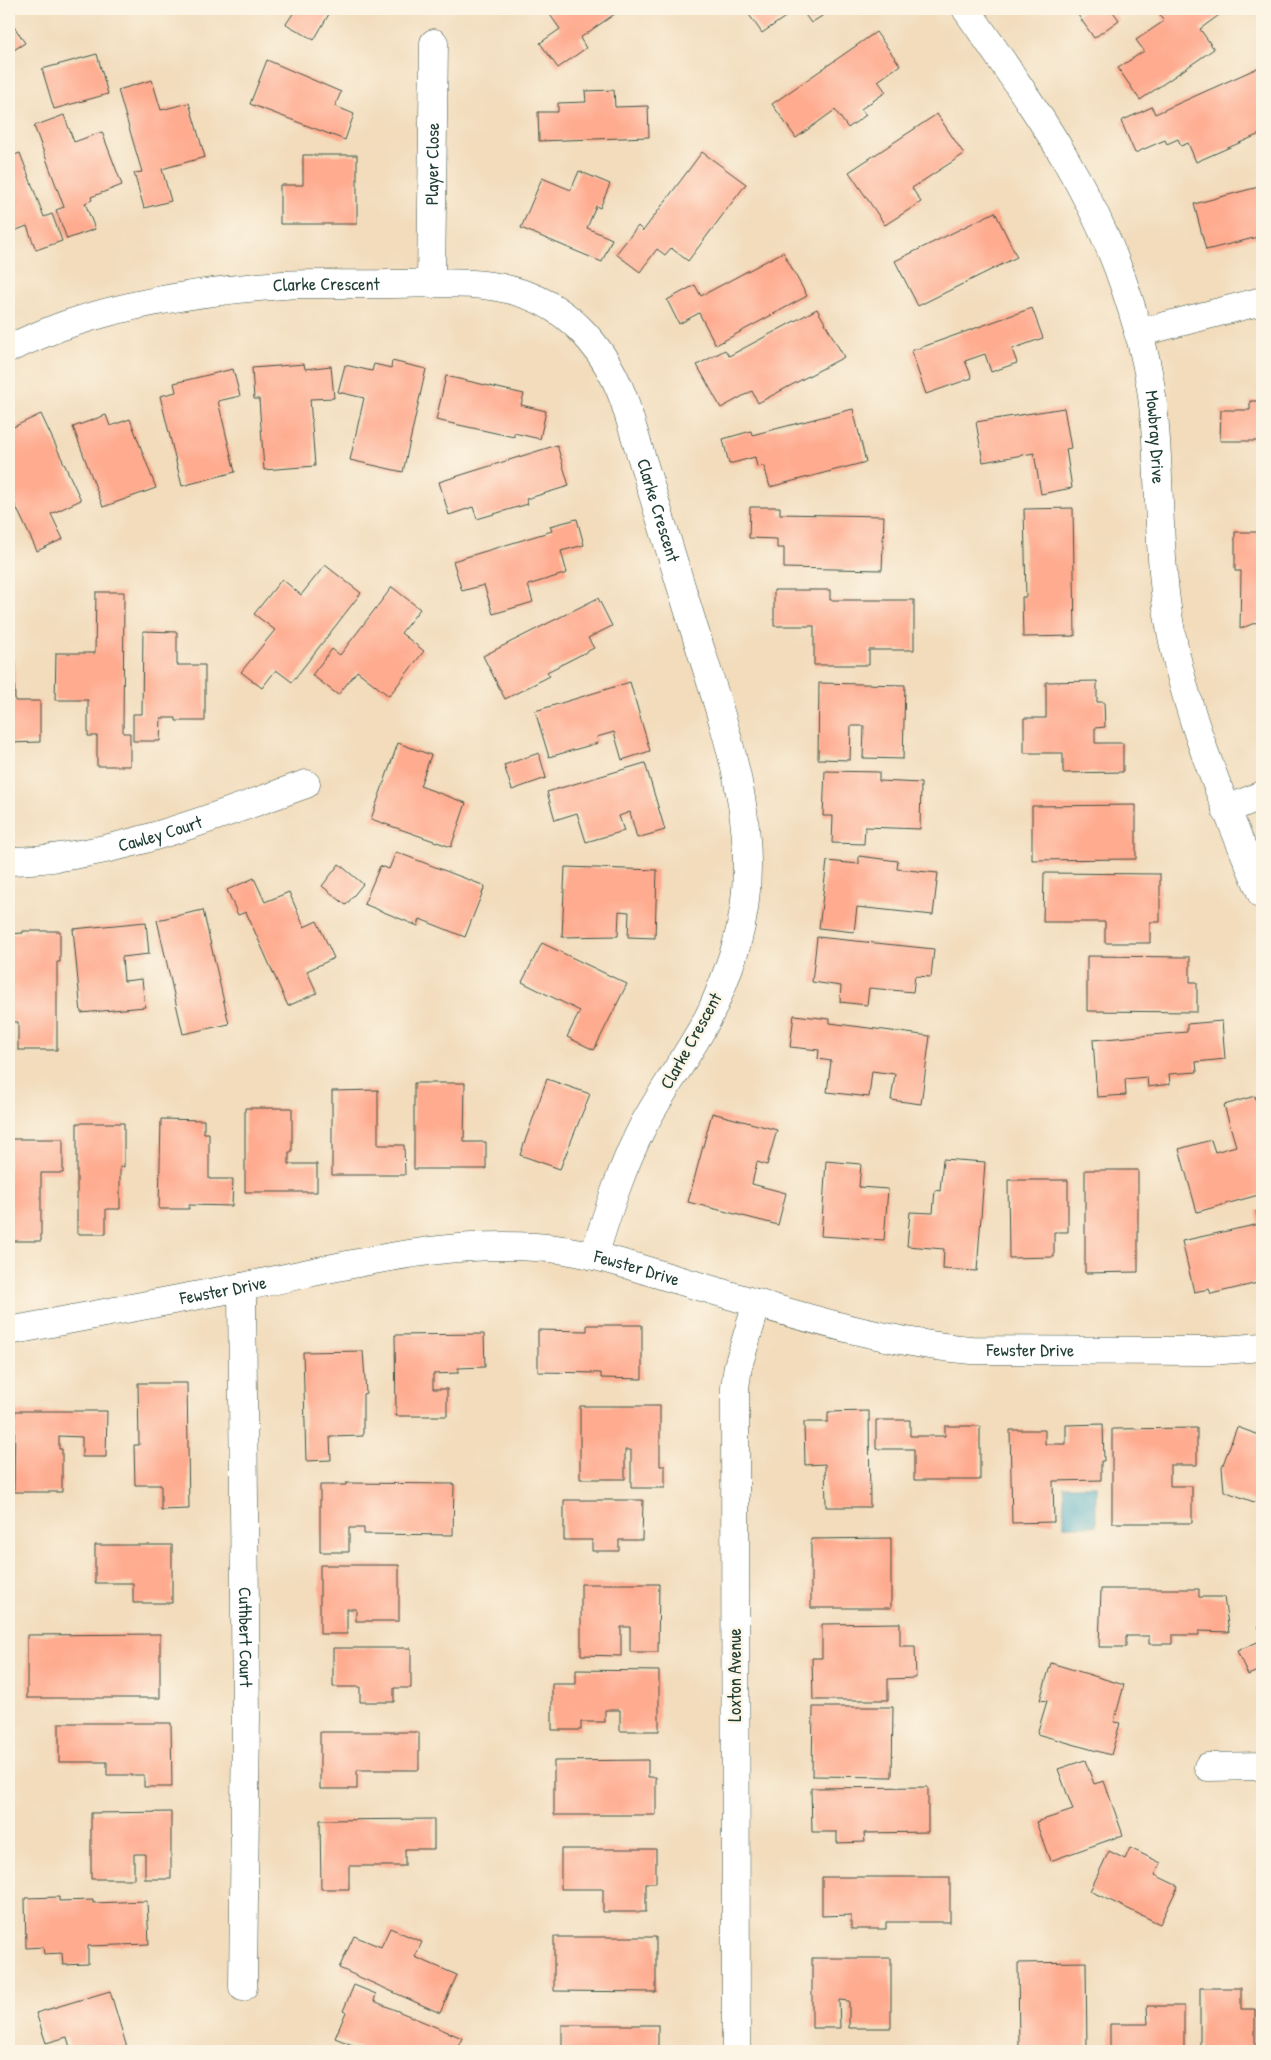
<svg xmlns="http://www.w3.org/2000/svg" width="1271" height="2060" viewBox="0 0 1271 2060" font-family="'Patrick Hand',sans-serif">
<style>
.water{fill:#44a8c4;stroke:#32727c}
.building{fill:#feab8f}
.lines{fill:none;stroke-linecap:round;stroke-linejoin:round}
.street-casing{stroke:#3f5548;stroke-width:29}
.street{stroke:#fff;stroke-width:28}
.labels{text-anchor:middle;stroke-width:5;stroke-linejoin:round;paint-order:stroke}
.street-label{font-size:18px;fill:#1f3d34;stroke:#fcf5e5}
</style>
<rect width="100%" height="100%" fill="#fcf5e5"/>
<filter id="ink" filterUnits="userSpaceOnUse"><feTurbulence type="fractalNoise" baseFrequency=".02" numOctaves="2"/><feDisplacementMap in="SourceGraphic" scale="10" xChannelSelector="R" yChannelSelector="G"/><feConvolveMatrix kernelMatrix="1 2 1 2 8 2 1 2 1" color-interpolation-filters="sRGB"/></filter>
<filter id="wash" filterUnits="userSpaceOnUse"><feTurbulence type="fractalNoise" baseFrequency=".0096" numOctaves="4" result="noise"/><feDisplacementMap in="SourceGraphic" scale="20" xChannelSelector="R" yChannelSelector="G"/><feGaussianBlur stdDeviation="1.12" result="paint"/><feColorMatrix in="noise" values="0 0 0 0 0 0 0 0 0 0 0 0 0 0 0 0 0 1.4 0 .05"/><feComposite in="paint" operator="in"/></filter>
<g filter="url(#wash)">
<rect width="100%" height="100%" fill="#f2dcbc"/>
<!-- water -->
<rect class="water" x="1064" y="1486" width="32" height="40"/>
<g id="blocks">
<!-- building -->
<g class="building">
<polygon points="296,9 320,9 329,14 314,40 286,24"/>
<polygon points="546,9 622,9 580,38 586,48 558,68 540,43 560,29"/>
<polygon points="745,9 797,9 762,33"/>
<polygon points="801,9 833,9 811,23"/>
<polygon points="1086,9 1111,9 1119,20 1094,38 1078,15"/>
<polygon points="1159,9 1226,10 1200,29 1214,49 1140,100 1118,68 1144,51 1136,40 1164,21 1157,10"/>
<polygon points="9,19 25,43 9,53"/>
<polygon points="876,32 900,65 878,81 886,92 861,109 866,115 848,128 835,110 796,138 772,104"/>
<polygon points="97,54 108,94 54,109 42,69"/>
<polygon points="267,60 341,92 335,106 354,114 345,140 250,104"/>
<polygon points="1262,66 1262,133 1196,162 1188,143 1181,146 1178,139 1167,144 1165,140 1135,153 1121,121 1152,107 1155,114"/>
<polygon points="152,80 161,110 189,103 205,157 162,169 171,201 144,208 134,173 142,172 118,90"/>
<polygon points="614,90 615,107 648,106 649,137 539,141 538,112 558,112 558,103 586,102 585,91"/>
<polygon points="937,114 964,154 912,188 921,202 885,225 849,172"/>
<polygon points="64,115 74,142 102,132 122,185 91,197 92,200 85,203 95,229 67,239 56,210 64,207 34,126"/>
<polygon points="702,152 746,184 688,261 671,248 665,255 657,249 640,272 616,254 638,226 643,231"/>
<polygon points="20,153 44,217 52,214 62,241 36,250 27,226 9,233 9,157"/>
<polygon points="303,155 357,155 357,224 280,224 280,185 303,185"/>
<polygon points="579,171 610,184 600,208 596,206 587,228 612,239 602,262 521,228 542,178 571,190"/>
<polygon points="1262,186 1262,236 1206,250 1194,204"/>
<polygon points="995,212 1017,257 918,306 895,261"/>
<polygon points="783,252 807,296 716,345 699,313 679,324 667,300 695,285 701,296"/>
<polygon points="1032,308 1043,338 1012,349 1017,363 991,372 985,354 965,361 972,378 926,394 911,351"/>
<polygon points="817,309 844,357 758,403 752,391 721,408 697,365 725,350 729,356"/>
<polygon points="392,361 426,369 403,472 350,460 364,398 338,392 345,365 372,371 374,364 391,368"/>
<polygon points="304,364 305,369 331,366 334,398 310,399 315,466 264,470 259,399 254,399 252,368"/>
<polygon points="233,369 240,396 218,401 235,472 182,486 160,396 176,392 174,383"/>
<polygon points="446,376 524,394 521,405 546,411 540,439 514,433 514,437 436,420"/>
<polygon points="1250,401 1262,401 1262,441 1220,441 1221,410 1250,410"/>
<polygon points="1064,408 1071,448 1066,449 1072,488 1041,494 1034,453 983,462 976,422"/>
<polygon points="853,409 866,462 770,487 764,466 757,467 755,457 729,464 723,439 751,431 752,435"/>
<polygon points="41,414 81,500 51,514 63,539 37,551 9,492 9,429"/>
<polygon points="106,415 110,426 130,419 156,488 103,507 73,427"/>
<polygon points="557,445 569,486 526,499 528,504 477,519 473,507 449,515 439,482"/>
<polygon points="750,507 780,507 780,514 884,516 882,570 784,568 784,548 777,548 777,539 749,538"/>
<polygon points="1073,508 1075,636 1023,637 1022,597 1026,597 1024,509"/>
<polygon points="577,519 584,545 561,551 567,573 528,585 533,602 493,614 484,585 462,591 453,561 552,531 550,526"/>
<polygon points="1235,532 1262,532 1262,620 1240,629 1241,571 1235,571"/>
<polygon points="325,565 361,593 292,682 276,670 262,688 241,672 275,630 254,614 282,579 301,595"/>
<polygon points="392,587 420,609 401,633 424,651 389,696 357,671 338,695 312,675 332,649 340,655"/>
<polygon points="774,590 830,590 830,600 914,600 914,650 869,650 869,665 814,665 814,626 774,626"/>
<polygon points="96,592 124,592 123,733 130,733 130,766 97,766 97,736 88,736 88,700 55,700 56,653 95,653"/>
<polygon points="598,598 612,626 588,638 594,648 547,672 550,676 505,699 483,656"/>
<polygon points="143,631 177,632 177,665 205,665 205,721 176,721 176,718 161,718 160,741 133,741 133,714 142,714"/>
<polygon points="9,661 14,661 15,701 40,701 40,742 9,743"/>
<polygon points="1097,681 1097,702 1104,702 1105,727 1095,728 1095,743 1123,743 1123,772 1063,773 1063,753 1024,753 1024,718 1046,718 1046,682"/>
<polygon points="630,682 650,751 622,760 614,732 597,737 598,743 549,757 535,711"/>
<polygon points="819,683 905,685 903,759 863,758 864,726 851,726 850,760 818,759"/>
<polygon points="398,743 431,755 420,786 466,803 451,847 371,819"/>
<polygon points="539,753 546,778 512,790 504,765"/>
<polygon points="645,763 665,830 637,838 630,812 619,816 624,831 586,842 577,813 555,820 547,792"/>
<polygon points="825,771 879,772 879,781 921,783 920,829 865,827 864,844 832,843 833,816 823,816"/>
<polygon points="1136,805 1136,859 1032,860 1032,806"/>
<polygon points="396,852 485,886 465,937 420,919 418,926 364,904 380,866 389,869"/>
<polygon points="859,856 898,861 897,869 938,873 933,915 857,907 854,932 819,928 827,861 859,864"/>
<polygon points="339,864 363,884 346,905 322,886"/>
<polygon points="565,867 657,870 655,938 628,937 629,912 619,911 618,936 562,937"/>
<polygon points="1044,873 1160,874 1160,922 1150,922 1150,943 1105,943 1105,922 1043,922"/>
<polygon points="254,878 265,902 289,892 304,927 317,921 334,958 307,971 317,993 288,1006 246,912 238,915 227,890"/>
<polygon points="203,910 229,1024 183,1034 157,920"/>
<polygon points="146,922 149,954 122,957 124,981 142,979 145,1007 81,1013 73,929"/>
<polygon points="23,931 60,931 60,962 57,962 57,1050 18,1050 18,1022 9,1022 9,934 23,933"/>
<polygon points="817,937 934,949 931,977 915,976 913,992 869,988 867,1005 840,1002 841,986 812,982"/>
<polygon points="542,943 627,984 594,1050 567,1037 580,1011 522,982"/>
<polygon points="1087,956 1190,957 1190,982 1197,982 1197,1012 1087,1011"/>
<polygon points="794,1015 830,1019 830,1023 930,1036 921,1104 891,1100 895,1074 872,1071 869,1097 827,1092 831,1061 818,1059 819,1050 790,1047"/>
<polygon points="1222,1021 1225,1059 1196,1062 1197,1072 1169,1074 1170,1084 1148,1087 1147,1077 1125,1079 1126,1095 1097,1097 1093,1040 1187,1032 1187,1024"/>
<polygon points="547,1079 590,1094 560,1169 520,1155"/>
<polygon points="414,1083 465,1083 464,1142 486,1142 486,1169 414,1169"/>
<polygon points="378,1090 378,1145 404,1145 405,1175 332,1175 332,1091"/>
<polygon points="1255,1096 1262,1123 1262,1194 1197,1212 1179,1149 1211,1140 1215,1152 1236,1146 1224,1105"/>
<polygon points="245,1108 292,1108 292,1152 289,1152 289,1164 317,1164 317,1192 245,1192"/>
<polygon points="712,1113 777,1130 767,1165 757,1162 752,1184 786,1193 778,1225 688,1202"/>
<polygon points="161,1119 204,1120 204,1133 209,1133 209,1179 233,1179 232,1206 189,1205 189,1209 159,1209"/>
<polygon points="77,1123 124,1123 124,1167 120,1167 120,1209 106,1209 106,1234 77,1234"/>
<polygon points="9,1139 63,1139 63,1173 41,1173 41,1241 9,1241"/>
<polygon points="943,1159 985,1162 977,1271 943,1269 944,1249 907,1246 910,1212 933,1213 935,1190 940,1191"/>
<polygon points="826,1161 861,1164 859,1187 888,1189 884,1240 821,1236"/>
<polygon points="1085,1170 1138,1170 1138,1272 1085,1273"/>
<polygon points="1008,1180 1068,1180 1068,1232 1054,1232 1054,1257 1009,1258"/>
<polygon points="1262,1209 1262,1282 1211,1294 1209,1289 1194,1292 1182,1241 1259,1224 1256,1211"/>
<polygon points="587,1325 642,1325 642,1379 601,1378 601,1373 538,1372 538,1330 587,1331"/>
<polygon points="484,1334 485,1367 458,1368 458,1373 433,1374 433,1389 447,1389 447,1416 396,1416 395,1335"/>
<polygon points="363,1351 366,1393 363,1394 363,1436 330,1437 331,1460 306,1461 303,1352"/>
<polygon points="138,1383 187,1383 189,1509 161,1510 161,1485 135,1485 134,1445 139,1445"/>
<polygon points="580,1406 660,1406 660,1466 665,1466 665,1488 631,1488 631,1450 625,1450 625,1479 580,1479"/>
<polygon points="15,1411 107,1411 106,1457 82,1457 82,1437 59,1436 59,1449 62,1449 62,1492 14,1492"/>
<polygon points="869,1411 870,1507 826,1507 825,1464 805,1465 804,1422 828,1422 828,1412"/>
<polygon points="876,1420 910,1420 910,1436 945,1436 945,1426 980,1426 980,1480 914,1480 914,1449 876,1449"/>
<polygon points="1103,1424 1104,1461 1101,1461 1101,1480 1053,1481 1054,1522 1012,1523 1010,1430 1045,1430 1045,1444 1066,1444 1066,1425"/>
<polygon points="1237,1427 1262,1436 1262,1505 1224,1491 1222,1467"/>
<polygon points="1197,1428 1197,1465 1170,1465 1170,1486 1192,1486 1192,1523 1112,1523 1112,1429"/>
<polygon points="346,1483 454,1484 453,1535 364,1534 364,1528 349,1528 349,1552 320,1552 320,1485 346,1485"/>
<polygon points="564,1500 643,1500 642,1540 619,1540 619,1551 592,1551 592,1540 564,1540"/>
<polygon points="891,1538 891,1608 811,1608 811,1539"/>
<polygon points="95,1545 172,1545 172,1603 133,1603 133,1583 95,1583"/>
<polygon points="320,1565 399,1565 399,1621 356,1621 356,1609 347,1609 347,1634 320,1634"/>
<polygon points="581,1584 659,1584 658,1652 630,1652 630,1627 621,1627 621,1656 581,1655"/>
<polygon points="1101,1589 1199,1589 1199,1597 1224,1597 1229,1632 1199,1631 1199,1635 1172,1635 1172,1644 1149,1644 1149,1636 1126,1636 1126,1647 1099,1647"/>
<polygon points="900,1623 900,1646 915,1646 916,1678 888,1679 888,1700 813,1700 812,1658 822,1658 822,1624"/>
<polygon points="1262,1624 1262,1636 1258,1626"/>
<polygon points="160,1634 160,1698 27,1698 27,1635"/>
<polygon points="1262,1640 1262,1669 1248,1675 1237,1651"/>
<polygon points="333,1648 411,1648 411,1688 394,1688 394,1702 360,1702 360,1687 333,1687"/>
<polygon points="1051,1663 1124,1685 1114,1722 1120,1723 1111,1755 1037,1734 1047,1701 1040,1700"/>
<polygon points="576,1670 659,1671 659,1731 620,1731 620,1710 605,1710 605,1722 581,1722 581,1730 552,1730 552,1684 576,1684"/>
<polygon points="813,1707 893,1707 892,1777 812,1776"/>
<polygon points="59,1723 171,1723 172,1787 144,1787 144,1775 107,1775 107,1762 59,1762"/>
<polygon points="320,1732 419,1732 419,1770 357,1770 357,1789 320,1789"/>
<polygon points="648,1760 648,1777 656,1777 656,1815 554,1815 554,1761"/>
<polygon points="1085,1760 1094,1784 1104,1781 1123,1835 1050,1861 1036,1822 1073,1810 1058,1769"/>
<polygon points="928,1787 928,1832 864,1833 865,1842 837,1843 837,1832 812,1832 811,1788"/>
<polygon points="171,1812 171,1879 145,1879 145,1854 134,1854 134,1879 91,1879 91,1813"/>
<polygon points="434,1819 434,1849 405,1849 405,1866 349,1866 349,1889 321,1889 320,1820"/>
<polygon points="1130,1848 1161,1863 1155,1875 1178,1886 1160,1924 1090,1891 1109,1851 1125,1859"/>
<polygon points="561,1849 656,1849 656,1883 646,1883 646,1912 603,1912 603,1889 561,1889"/>
<polygon points="822,1877 950,1877 950,1922 886,1922 886,1929 851,1929 851,1915 822,1916"/>
<polygon points="59,1897 59,1901 93,1900 93,1903 147,1901 149,1944 88,1946 88,1964 63,1965 62,1953 44,1954 43,1947 26,1948 25,1898"/>
<polygon points="390,1928 422,1942 415,1957 457,1975 440,2013 339,1968 354,1936 381,1947"/>
<polygon points="554,1937 656,1937 656,1992 554,1991"/>
<polygon points="812,1958 891,1958 891,2028 849,2028 849,2001 839,2000 840,2028 812,2028"/>
<polygon points="1086,1962 1087,2051 1009,2051 1009,2048 1019,2048 1018,1963"/>
<polygon points="354,1985 376,1994 374,2001 462,2038 456,2051 367,2051 335,2038 346,2012 343,2011"/>
<polygon points="1200,1988 1241,1988 1241,2009 1255,2009 1255,2048 1244,2048 1244,2051 1200,2051"/>
<polygon points="110,1991 128,2051 71,2051 67,2037 46,2043 36,2013"/>
<polygon points="1147,2006 1184,2006 1184,2051 1110,2051 1110,2024 1148,2024"/>
<rect x="562" y="2025" width="96" height="26"/>
</g>
</g>
</g>
<g filter="url(#ink)">
<use href="#blocks" fill-opacity="0" stroke="#3f5548" stroke-width="1"/>
<g class="lines">
<defs>
<g id="street">
<path id="s1" d="M 966,9 C 1029,100 1093,187 1127,294 C 1140,333 1151,374 1154,415 C 1160,477 1158,539 1166,601 C 1180,705 1222,799 1262,895"/>
<path id="s2" d="M 431,284 L 434,43"/>
<polyline points="1138,333 1262,301"/>
<path id="s3" d="M 9,348 C 28,340 48,331 68,324 C 137,301 211,290 283,285 C 318,283 354,285 389,284 C 431,284 480,279 521,293 C 572,309 606,351 624,400 C 647,474 670,548 692,622 C 724,726 768,837 736,946 C 728,971 719,996 708,1018 C 688,1055 664,1088 644,1124 C 622,1166 608,1211 594,1256"/>
<polyline points="1226,810 1262,795"/>
<path id="s4" d="M 9,861 C 112,859 210,818 306,784"/>
<path id="s5" d="M 242,1287 L 246,1717 L 243,1987"/>
<path id="s6" d="M 9,1331 C 86,1316 164,1302 242,1287 C 347,1266 456,1235 564,1250 C 603,1256 641,1269 678,1280 C 775,1308 871,1341 971,1350 L 1210,1351 L 1262,1347"/>
<polyline points="1208,1767 1262,1766"/>
<polyline points="736,2051 735,1388 738,1366 757,1303"/>
</g>
</defs>
<!-- street casing -->
<use href="#street" class="street-casing"/>
<!-- street -->
<use href="#street" class="street"/>
</g>
</g>
<g class="labels">
<!-- street labels -->
<g class="street-label">
<text dy="6" stroke="none"><textPath href="#s2" startOffset="120">Player Close</textPath></text>
<text dy="6" stroke="none"><textPath href="#s3" startOffset="326">Clarke Crescent</textPath></text>
<text dy="6" stroke="none"><textPath href="#s1" startOffset="475">Mowbray Drive</textPath></text>
<text dy="6" stroke="none"><textPath href="#s3" startOffset="791">Clarke Crescent</textPath></text>
<text dy="6" stroke="none"><textPath href="#s4" startOffset="154">Cawley Court</textPath></text>
<text transform="translate(691 1041) rotate(-61)" y="6">Clarke Crescent</text>
<text dy="6" stroke="none"><textPath href="#s6" startOffset="638">Fewster Drive</textPath></text>
<text dy="6" stroke="none"><textPath href="#s6" startOffset="218">Fewster Drive</textPath></text>
<text dy="6" stroke="none"><textPath href="#s6" startOffset="1042">Fewster Drive</textPath></text>
<text dy="6" stroke="none"><textPath href="#s5" startOffset="350">Cuthbert Court</textPath></text>
<text transform="translate(735 1675) rotate(-90)" y="6">Loxton Avenue</text>
</g>
</g>
<!-- margin -->
<rect width="1271" height="2060" fill="none" stroke="#fcf5e5" stroke-width="30"/>
</svg>
